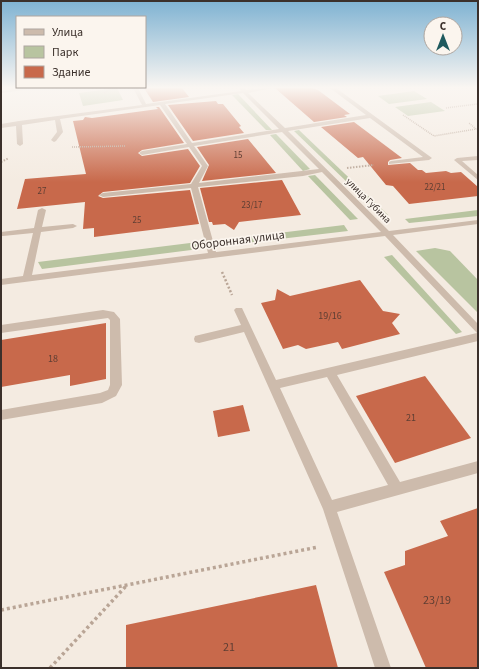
<svg xmlns="http://www.w3.org/2000/svg" width="479" height="669" viewBox="0 0 479 669" font-family="'Source Sans 3',sans-serif">
<style>
.green{fill:#b8c4a0}
.building{fill:#c8694b}
.lines{fill:none;stroke-linecap:round;stroke-linejoin:round}
.path-far3{stroke:#b9a596;stroke-width:1.5;stroke-dasharray:1 1;stroke-linecap:butt}
.path-far2{stroke:#b9a596;stroke-width:2;stroke-dasharray:1.5 1.5;stroke-linecap:butt}
.path-far1{stroke:#b9a596;stroke-width:2.5;stroke-dasharray:2 2;stroke-linecap:butt}
.path{stroke:#b9a596;stroke-width:3.5;stroke-dasharray:3 3;stroke-linecap:butt}
.minor{fill:#cdbbac;fill-rule:evenodd}
.labels{text-anchor:middle;stroke-width:3.5;stroke-linejoin:round;paint-order:stroke}
.far-number-label{font-size:9px;fill:#5e3e33}
.far-street-label{font-size:10px;fill:#3b302b;stroke:#fbf5ee}
.number-label{font-size:10px;fill:#5e3e33}
.street-label{font-size:12px;fill:#3b302b;stroke:#fbf5ee}
.near-number-label{font-size:12px;fill:#5e3e33}
</style>
<rect width="100%" height="100%" fill="#f4ebe1"/>
<!-- green -->
<g class="green">
<polygon points="117,88 123,100 83,106 79,93"/>
<polygon points="414,91 427,99 389,104 378,96"/>
<polygon points="238,94 272,130 266,130 232,95"/>
<polygon points="431,102 445,111 408,116 395,107"/>
<polygon points="299,130 388,215 386,216 377,211 294,131"/>
<polygon points="276,134 310,169 303,171 270,135"/>
<polygon points="315,175 358,219 350,220 308,176"/>
<polygon points="478,210 478,216 409,223 405,219"/>
<polygon points="344,225 348,231 221,246 220,240"/>
<polygon points="198,242 199,249 42,269 38,262"/>
<polygon points="435,248 450,251 478,280 478,313 416,251"/>
<polygon points="392,255 462,332 456,334 384,257"/>
</g>
<!-- building -->
<g class="building">
<polygon points="144,88 182,88 189,97 153,102"/>
<polygon points="275,88 312,88 318,90 350,114 344,115 347,117 314,122"/>
<polygon points="216,101 218,104 223,104 241,126 239,127 244,133 193,141 168,105"/>
<polygon points="156,107 159,107 184,143 142,150 138,153 142,156 188,149 200,166 190,183 103,192 98,196 103,198 190,190 199,224 94,237 94,228 83,229 85,202 17,209 25,179 86,174 73,121 83,120 85,117 92,118 158,109"/>
<polygon points="354,122 402,158 390,160 388,162 388,165 410,163 418,170 422,170 426,173 446,171 451,173 461,172 478,187 478,196 409,204 393,186 386,185 363,157 358,158 321,127"/>
<polygon points="248,139 276,173 202,181 209,165 197,147"/>
<polygon points="282,180 301,215 239,222 234,230 225,224 213,225 212,222 209,222 200,188"/>
<polygon points="360,280 383,311 400,314 392,323 400,334 342,349 338,342 306,349 298,345 283,349 261,303 275,300 277,289 290,296"/>
<polygon points="106,323 106,379 70,386 70,375 1,387 1,340"/>
<polygon points="425,376 471,438 395,463 356,396"/>
<polygon points="243,405 250,431 218,437 213,411"/>
<polygon points="478,508 478,668 426,668 384,572 405,565 405,551 448,536 440,521"/>
<polygon points="316,585 338,668 126,668 126,625"/>
</g>
<g class="lines">
<!-- path-far3 -->
<g class="path-far3">
<polyline points="104,93 112,88"/>
<polyline points="446,108 477,104"/>
<polyline points="403,115 434,136 476,129 469,123"/>
<polyline points="72,147 125,146"/>
</g>
<!-- path-far2 -->
<g class="path-far2">
<polyline points="1,162 9,158"/>
<polyline points="347,168 374,165"/>
</g>
<!-- path-far1 -->
<polyline class="path-far1" points="222,272 232,295"/>
<!-- path -->
<g class="path">
<polyline points="1,610 318,547"/>
<polyline points="50,668 127,585"/>
</g>
<!-- minor -->
<g class="minor">
<polygon points="22,88 40,88 1,93 1,91"/>
<path d="M 133,88 L 138,88 L 146,104 L 241,91 L 239,88 L 244,88 L 246,90 L 272,88 L 248,93 L 285,128 L 366,115 L 330,88 L 336,88 L 432,158 L 429,160 L 389,164 L 389,162 L 391,161 L 423,157 L 370,118 L 288,131 L 389,231 L 478,220 L 478,224 L 393,235 L 478,324 L 478,341 L 337,375 L 400,482 L 478,461 L 478,473 L 337,512 L 391,668 L 375,668 L 323,509 L 244,332 L 199,343 L 195,342 L 194,339 L 195,336 L 199,335 L 241,325 L 234,310 L 236,308 L 242,308 L 276,380 L 477,333 L 385,236 L 1,285 L 1,279 L 23,276 L 33,233 L 3,236 L 1,236 L 1,232 L 34,228 L 38,210 L 42,208 L 46,210 L 42,227 L 73,224 L 77,226 L 73,228 L 41,232 L 32,275 L 208,253 L 191,188 L 103,197 L 99,195 L 103,193 L 191,184 L 202,166 L 189,147 L 142,155 L 139,153 L 142,151 L 187,144 L 160,105 L 60,119 L 63,132 L 56,141 L 54,142 L 51,140 L 57,132 L 55,120 L 22,125 L 23,144 L 20,146 L 17,144 L 16,126 L 1,128 L 1,124 L 19,121 L 142,105 ZM 243,93 L 279,129 L 192,143 L 165,104 ZM 282,132 L 319,169 L 199,183 L 208,166 L 194,146 ZM 322,172 L 381,232 L 216,252 L 198,187 L 303,176 ZM 327,377 L 388,485 L 332,500 L 280,388 Z"/>
<polygon points="478,156 478,160 462,161 478,175 478,180 454,160 457,158"/>
<polygon points="103,310 114,312 120,319 122,385 116,396 102,403 1,420 1,410 100,393 108,390 110,385 110,320 108,318 1,333 1,325"/>
</g>
</g>
<!-- sky -->
<linearGradient id="sky" x2="0" y2="1"><stop stop-color="#7eb2d2"/><stop offset="0.48" stop-color="#faf6f2"/><stop offset="1" stop-color="#faf6f2" stop-opacity="0"/></linearGradient>
<rect width="479" height="182" fill="url(#sky)"/>
<g class="labels">
<!-- far-number labels -->
<g class="far-number-label">
<text x="238" y="158">15</text>
<text x="435" y="190">22/21</text>
<text x="42" y="194">27</text>
<text x="252" y="208">23/17</text>
<text x="137" y="223">25</text>
</g>
<!-- far-street labels -->
<g class="far-street-label">
<text transform="translate(369 200) rotate(45)" y="4">улица Губина</text>
</g>
<!-- number labels -->
<g class="number-label">
<text x="330" y="319">19/16</text>
<text x="53" y="362">18</text>
<text x="411" y="421">21</text>
</g>
<!-- street labels -->
<g class="street-label">
<text transform="translate(238 240) rotate(-7)" y="4">Оборонная улица</text>
</g>
<!-- near-number labels -->
<g class="near-number-label">
<text x="437" y="604">23/19</text>
<text x="229" y="651">21</text>
</g>
</g>
<!-- border -->
<rect width="479" height="669" fill="none" stroke="#3b302b" stroke-width="4"/>
<!-- legend -->
<rect x="16" y="16" width="130" height="72" fill="#fbf5ee" stroke="#aea6a0"/>
<rect x="24" y="29" width="20" height="6" fill="#cdbbac" stroke="#aea6a0"/>
<text x="52" y="36" font-size="12" fill="#3b302b">Улица</text>
<rect x="24" y="46" width="20" height="12" fill="#b8c4a0" stroke="#aea6a0"/>
<text x="52" y="56" font-size="12" fill="#3b302b">Парк</text>
<rect x="24" y="66" width="20" height="12" fill="#c8694b" stroke="#aea6a0"/>
<text x="52" y="76" font-size="12" fill="#3b302b">Здание</text>
<!-- north arrow -->
<g transform="translate(443 36)"><circle r="19" fill="#fbf5ee" stroke="#aea6a0"/>
<path d="M0-3L7 15L0 10L-7 15Z" fill="#1f5a5e"/>
<text y="-6" font-size="11" font-weight="bold" text-anchor="middle" fill="#3b302b">С</text>
</g>
</svg>
